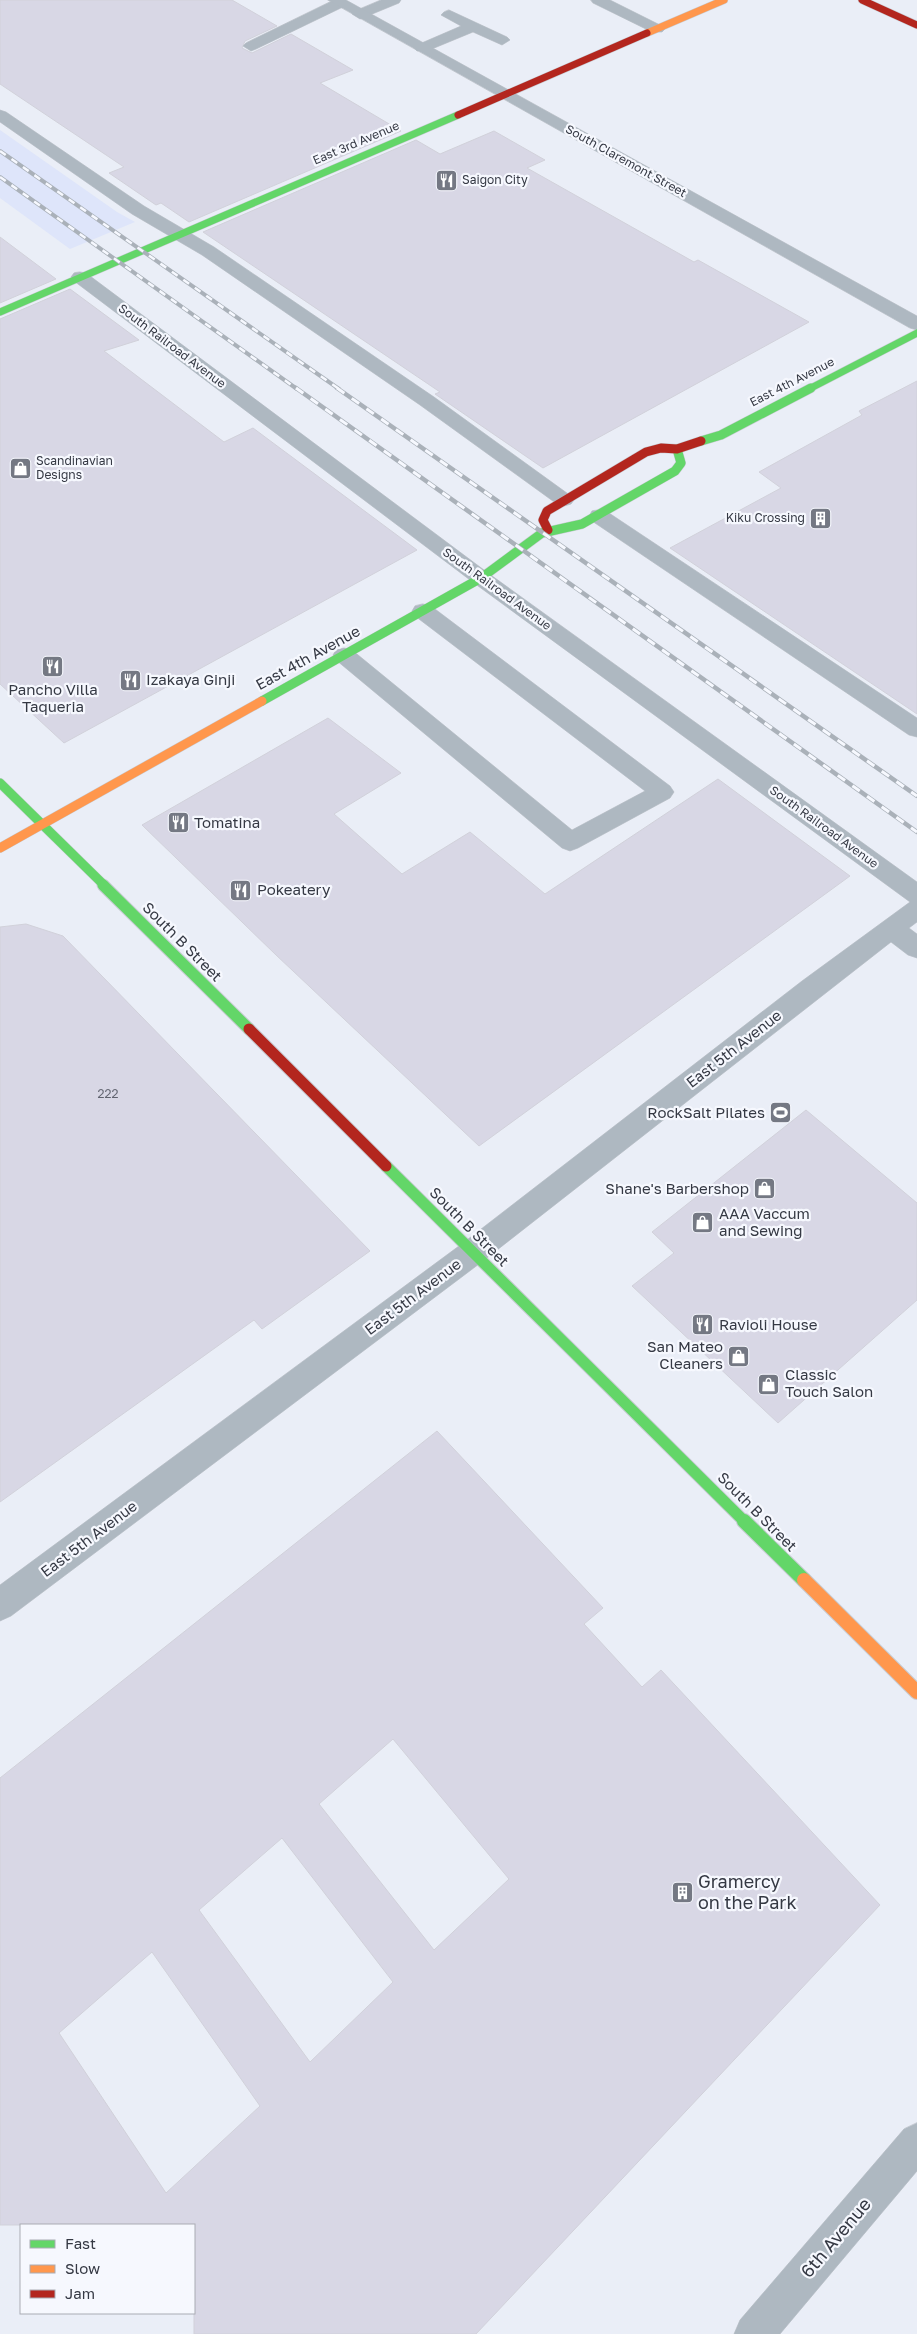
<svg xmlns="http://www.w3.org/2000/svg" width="917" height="2334" viewBox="0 0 917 2334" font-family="'Golos Text',sans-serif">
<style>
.built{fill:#dee5fa}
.building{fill:#d8d7e5;stroke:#d1d1da;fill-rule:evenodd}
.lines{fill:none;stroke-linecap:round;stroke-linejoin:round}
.lane-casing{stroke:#c7cbd2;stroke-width:1}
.street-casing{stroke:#c7cbd2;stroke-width:1}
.fast-far3-casing{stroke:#c7cbd2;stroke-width:8}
.fast-far2-casing{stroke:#c7cbd2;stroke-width:10}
.fast-far1-casing{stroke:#c7cbd2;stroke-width:13}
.fast-casing{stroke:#c7cbd2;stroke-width:16}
.slow-far2-casing{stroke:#c7cbd2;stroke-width:8}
.slow-far1-casing{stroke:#c7cbd2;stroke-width:10}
.slow-casing{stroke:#c7cbd2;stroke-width:16}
.jam-far2-casing{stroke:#c7cbd2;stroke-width:8}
.jam-far1-casing{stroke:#c7cbd2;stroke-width:10}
.jam-casing{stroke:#c7cbd2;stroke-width:13}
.lane{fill:#aeb8c1;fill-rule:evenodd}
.street{fill:#aeb8c1;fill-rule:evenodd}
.fast-far3{stroke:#63d668;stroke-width:7}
.fast-far2{stroke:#63d668;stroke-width:9}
.fast-far1{stroke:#63d668;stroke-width:11}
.fast{stroke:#63d668;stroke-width:14}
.slow-far2{stroke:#ff974d;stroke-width:7}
.slow-far1{stroke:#ff974d;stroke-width:9}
.slow{stroke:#ff974d;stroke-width:14}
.jam-far2{stroke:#b3261e;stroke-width:7}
.jam-far1{stroke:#b3261e;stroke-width:9}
.jam{stroke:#b3261e;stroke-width:11}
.rail-far1-casing{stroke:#aab1b9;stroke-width:4}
.rail-casing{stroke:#aab1b9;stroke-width:4.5}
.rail-far1{stroke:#f6f8fe;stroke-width:2.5;stroke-dasharray:7;stroke-linecap:butt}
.rail{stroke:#f6f8fe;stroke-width:3;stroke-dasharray:9;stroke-linecap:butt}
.labels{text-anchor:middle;stroke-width:4.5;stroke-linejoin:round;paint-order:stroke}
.far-street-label{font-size:12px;fill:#353944;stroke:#f6f8fe}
.far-poi-label{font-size:12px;fill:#353944;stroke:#f6f8fe;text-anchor:start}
.number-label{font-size:12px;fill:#60636f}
.street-label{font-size:15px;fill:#353944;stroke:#f6f8fe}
.poi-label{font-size:15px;fill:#353944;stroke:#f6f8fe;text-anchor:start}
.near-poi-label{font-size:18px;fill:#353944;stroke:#f6f8fe;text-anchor:start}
.near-street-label{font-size:18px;fill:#353944;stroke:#f6f8fe}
</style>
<rect width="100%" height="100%" fill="#eaeef7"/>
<!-- built -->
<polygon class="built" points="0,130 117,212 135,222 70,249 0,198"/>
<!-- building -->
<g class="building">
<polygon points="0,0 232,0 277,26 245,41 242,48 252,53 291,34 353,70 320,83 401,131 189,222 161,203 156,205 109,173 124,167 0,84"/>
<polygon points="494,131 545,160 527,168 694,262 698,260 809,322 543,468 435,394 440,392 203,232 416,140 440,154"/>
<polygon points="0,237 56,279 0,303"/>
<polygon points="70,289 139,340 104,351 224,442 253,428 417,550 64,743 0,684 0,319"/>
<polygon points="917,381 917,714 670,548 781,488 759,472 862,415 859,411"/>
<polygon points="328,718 401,773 334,814 402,874 470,832 545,894 718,779 850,876 479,1146 276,955 142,825"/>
<polygon points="26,924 63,936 370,1251 262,1329 254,1320 0,1502 0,927"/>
<polygon points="806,1110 917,1203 917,1300 778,1423 632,1286 674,1253 652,1232"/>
<path d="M 437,1431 L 603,1608 L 584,1624 L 642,1687 L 661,1670 L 880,1905 L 476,2334 L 194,2334 L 194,2225 L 0,2225 L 0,1778 ZM 393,1739 L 509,1879 L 434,1950 L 319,1804 ZM 282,1838 L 393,1982 L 310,2062 L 199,1910 ZM 152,1952 L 260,2106 L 166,2193 L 59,2033 Z"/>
</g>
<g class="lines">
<defs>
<g id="lane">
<polygon points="334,0 345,0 348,3 345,6 256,49 251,51 243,46 246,43"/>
<polygon points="381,0 401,0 399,3 365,17 360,19 352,14 355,11"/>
<polygon points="591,0 610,0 662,26 665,29 662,32 652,32 593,3"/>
<polygon points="449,10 507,37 510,40 502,45 473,32 427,51 417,51 414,48 417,45 461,26 441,15 444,12"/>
<polygon points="423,604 431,606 670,786 674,792 670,798 578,848 570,851 562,848 336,660 333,655 336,650 344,648 352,650 572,830 645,791 415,616 412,611 415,606"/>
</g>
<g id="street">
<polygon points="328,0 346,0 917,316 917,330 910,328"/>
<polygon points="0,110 6,112 144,206 214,247 434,397 571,496 574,500 571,504 564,506 557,504 420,405 202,255 132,214 0,122"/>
<polygon points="80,272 86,273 488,573 917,882 917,922 909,928 917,934 917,958 908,955 891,942 483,1261 11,1616 0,1621 0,1585 463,1243 802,981 910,902 474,583 74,281 71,277 74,273"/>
<polygon points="599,510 606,511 917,718 917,737 909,735 592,521 589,516 592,511"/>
<polygon points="917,2123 917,2171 780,2334 734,2334 740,2320 904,2129"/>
</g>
<g id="fast-far3">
<polyline points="0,312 458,115"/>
<polyline points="809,389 917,333"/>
</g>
<g id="fast-far2">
<polyline points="701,441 721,435 811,388"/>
<polyline points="262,701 481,578 542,533 582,524 675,471 681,463 677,449"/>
<polyline points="0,783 105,886"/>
</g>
<g id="fast-far1">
<polyline points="103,885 249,1029"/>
<polyline points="386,1166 745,1522"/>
</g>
<polyline id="fast" points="744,1521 804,1580"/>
<polyline id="slow-far2" points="647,33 724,0"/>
<polyline id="slow-far1" points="0,848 262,701"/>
<polyline id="slow" points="804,1580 917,1692"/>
<g id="jam-far2">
<polyline points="862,0 917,25"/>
<polyline points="458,115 647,33"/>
</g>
<polyline id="jam-far1" points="548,530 543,520 547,511 646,452 661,448 677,449 701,441"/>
<polyline id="jam" points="249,1029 386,1166"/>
</defs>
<!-- lane casing -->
<use href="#lane" class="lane-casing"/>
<!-- street casing -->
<use href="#street" class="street-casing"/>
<!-- fast-far3 casing -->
<use href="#fast-far3" class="fast-far3-casing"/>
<!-- fast-far2 casing -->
<use href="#fast-far2" class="fast-far2-casing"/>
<!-- fast-far1 casing -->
<use href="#fast-far1" class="fast-far1-casing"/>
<!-- fast casing -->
<use href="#fast" class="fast-casing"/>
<!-- slow-far2 casing -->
<use href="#slow-far2" class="slow-far2-casing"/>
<!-- slow-far1 casing -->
<use href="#slow-far1" class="slow-far1-casing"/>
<!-- slow casing -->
<use href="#slow" class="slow-casing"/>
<!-- jam-far2 casing -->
<use href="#jam-far2" class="jam-far2-casing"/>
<!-- jam-far1 casing -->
<use href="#jam-far1" class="jam-far1-casing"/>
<!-- jam casing -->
<use href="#jam" class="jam-casing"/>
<!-- lane -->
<use href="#lane" class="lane"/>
<!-- street -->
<use href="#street" class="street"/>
<!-- fast-far3 -->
<use href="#fast-far3" class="fast-far3"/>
<!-- fast-far2 -->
<use href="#fast-far2" class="fast-far2"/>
<!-- fast-far1 -->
<use href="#fast-far1" class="fast-far1"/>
<!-- fast -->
<use href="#fast" class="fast"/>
<!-- slow-far2 -->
<use href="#slow-far2" class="slow-far2"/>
<!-- slow-far1 -->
<use href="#slow-far1" class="slow-far1"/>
<!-- slow -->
<use href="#slow" class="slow"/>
<!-- jam-far2 -->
<use href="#jam-far2" class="jam-far2"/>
<!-- jam-far1 -->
<use href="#jam-far1" class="jam-far1"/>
<!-- jam -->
<use href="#jam" class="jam"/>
<defs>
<g id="rail-far1">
<polyline points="0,151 339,389"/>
<polyline points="0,177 297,389"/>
</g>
<g id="rail">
<polyline points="296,388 917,832"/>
<polyline points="337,388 917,796"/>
</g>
</defs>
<!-- rail-far1 casing -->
<use href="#rail-far1" class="rail-far1-casing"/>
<!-- rail casing -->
<use href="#rail" class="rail-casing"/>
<!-- rail-far1 -->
<use href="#rail-far1" class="rail-far1"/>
<!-- rail -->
<use href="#rail" class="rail"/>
</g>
<!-- icons -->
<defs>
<symbol id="restaurant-square" viewBox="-11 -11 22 22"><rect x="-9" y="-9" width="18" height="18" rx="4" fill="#747883" stroke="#f6f8fe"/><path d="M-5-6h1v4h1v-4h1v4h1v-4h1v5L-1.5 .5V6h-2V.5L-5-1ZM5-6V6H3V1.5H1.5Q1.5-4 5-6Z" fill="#fff"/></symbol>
<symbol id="shop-square" viewBox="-11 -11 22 22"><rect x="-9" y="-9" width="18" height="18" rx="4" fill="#747883" stroke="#f6f8fe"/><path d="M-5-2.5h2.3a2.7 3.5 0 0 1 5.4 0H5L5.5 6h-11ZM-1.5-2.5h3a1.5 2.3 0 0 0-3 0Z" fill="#fff"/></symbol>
<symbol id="building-square" viewBox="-11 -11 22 22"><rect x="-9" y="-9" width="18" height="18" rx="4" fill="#747883" stroke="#f6f8fe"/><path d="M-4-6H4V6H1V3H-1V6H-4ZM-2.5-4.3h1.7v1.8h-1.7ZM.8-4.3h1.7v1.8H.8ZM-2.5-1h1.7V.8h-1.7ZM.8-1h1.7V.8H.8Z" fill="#fff"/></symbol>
<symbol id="stadium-square" viewBox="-11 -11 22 22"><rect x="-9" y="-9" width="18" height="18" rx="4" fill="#747883" stroke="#f6f8fe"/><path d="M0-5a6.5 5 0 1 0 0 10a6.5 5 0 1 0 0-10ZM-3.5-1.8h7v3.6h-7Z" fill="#fff"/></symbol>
</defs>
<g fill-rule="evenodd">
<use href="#restaurant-square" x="434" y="168" width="25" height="25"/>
<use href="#shop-square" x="8" y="456" width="25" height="25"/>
<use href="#building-square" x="808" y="506" width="25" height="25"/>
<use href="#restaurant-square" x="40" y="654" width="25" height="25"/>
<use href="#restaurant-square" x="118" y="668" width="25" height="25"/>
<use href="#restaurant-square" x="166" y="810" width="25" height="25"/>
<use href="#restaurant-square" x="228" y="878" width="25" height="25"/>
<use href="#stadium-square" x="768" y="1100" width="25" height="25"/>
<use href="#shop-square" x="752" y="1176" width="25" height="25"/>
<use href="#shop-square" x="690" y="1210" width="25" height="25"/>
<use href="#restaurant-square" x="690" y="1312" width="25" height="25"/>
<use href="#shop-square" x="726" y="1344" width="25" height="25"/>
<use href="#shop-square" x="756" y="1372" width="25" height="25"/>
<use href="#building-square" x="670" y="1880" width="25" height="25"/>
</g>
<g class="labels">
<!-- far-street labels -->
<g class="far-street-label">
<text transform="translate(356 143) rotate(-23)" y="4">East 3rd Avenue</text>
<text transform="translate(626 161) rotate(29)" y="4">South Claremont Street</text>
<text transform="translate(172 346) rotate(37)" y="4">South Railroad Avenue</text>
<text transform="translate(792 382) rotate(-27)" y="4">East 4th Avenue</text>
<text transform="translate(497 589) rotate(36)" y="4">South Railroad Avenue</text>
<text transform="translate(824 827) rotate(36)" y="4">South Railroad Avenue</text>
</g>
<!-- far-poi labels -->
<g class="far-poi-label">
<text x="462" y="184">Saigon City</text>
<text x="36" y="465">Scandinavian<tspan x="36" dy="14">Designs</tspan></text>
<text x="805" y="522" text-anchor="end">Kiku Crossing</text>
</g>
<!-- number labels -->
<g class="number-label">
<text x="108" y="1098">222</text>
</g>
<!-- street labels -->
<g class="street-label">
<text transform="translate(308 658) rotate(-29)" y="5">East 4th Avenue</text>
<text transform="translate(182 942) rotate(45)" y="5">South B Street</text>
<text transform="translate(734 1049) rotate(-38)" y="5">East 5th Avenue</text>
<text transform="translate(469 1227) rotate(45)" y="5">South B Street</text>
<text transform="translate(413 1297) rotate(-37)" y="5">East 5th Avenue</text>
<text transform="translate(757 1512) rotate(45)" y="5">South B Street</text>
<text transform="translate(89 1539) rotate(-37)" y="5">East 5th Avenue</text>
</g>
<!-- poi labels -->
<g class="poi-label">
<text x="146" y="685">Izakaya Ginji</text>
<text x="53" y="695" text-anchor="middle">Pancho Villa<tspan x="53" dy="17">Taqueria</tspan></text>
<text x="194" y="828">Tomatina</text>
<text x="257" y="895">Pokeatery</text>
<text x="765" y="1118" text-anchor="end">RockSalt Pilates</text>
<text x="749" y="1194" text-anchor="end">Shane's Barbershop</text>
<text x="719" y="1219">AAA Vaccum<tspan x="719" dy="17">and Sewing</tspan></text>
<text x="719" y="1330">Ravioli House</text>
<text x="723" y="1352" text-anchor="end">San Mateo<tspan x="723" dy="17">Cleaners</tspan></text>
<text x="785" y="1380">Classic<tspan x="785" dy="17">Touch Salon</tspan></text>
</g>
<!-- near-poi labels -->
<g class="near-poi-label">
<text x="698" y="1888">Gramercy<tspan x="698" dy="21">on the Park</tspan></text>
</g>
<!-- near-street labels -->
<g class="near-street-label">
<text transform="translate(836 2238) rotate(-50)" y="6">6th Avenue</text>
</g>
</g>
<!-- legend -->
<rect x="20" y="2224" width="175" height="90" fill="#f6f8fe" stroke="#a9acb4"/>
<rect x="30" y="2240" width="25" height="8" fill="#63d668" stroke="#a9acb4"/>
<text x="65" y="2249" font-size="15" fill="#353944">Fast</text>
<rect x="30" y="2265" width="25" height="8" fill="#ff974d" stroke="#a9acb4"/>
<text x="65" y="2274" font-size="15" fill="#353944">Slow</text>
<rect x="30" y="2290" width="25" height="8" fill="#b3261e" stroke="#a9acb4"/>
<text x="65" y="2299" font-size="15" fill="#353944">Jam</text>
</svg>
